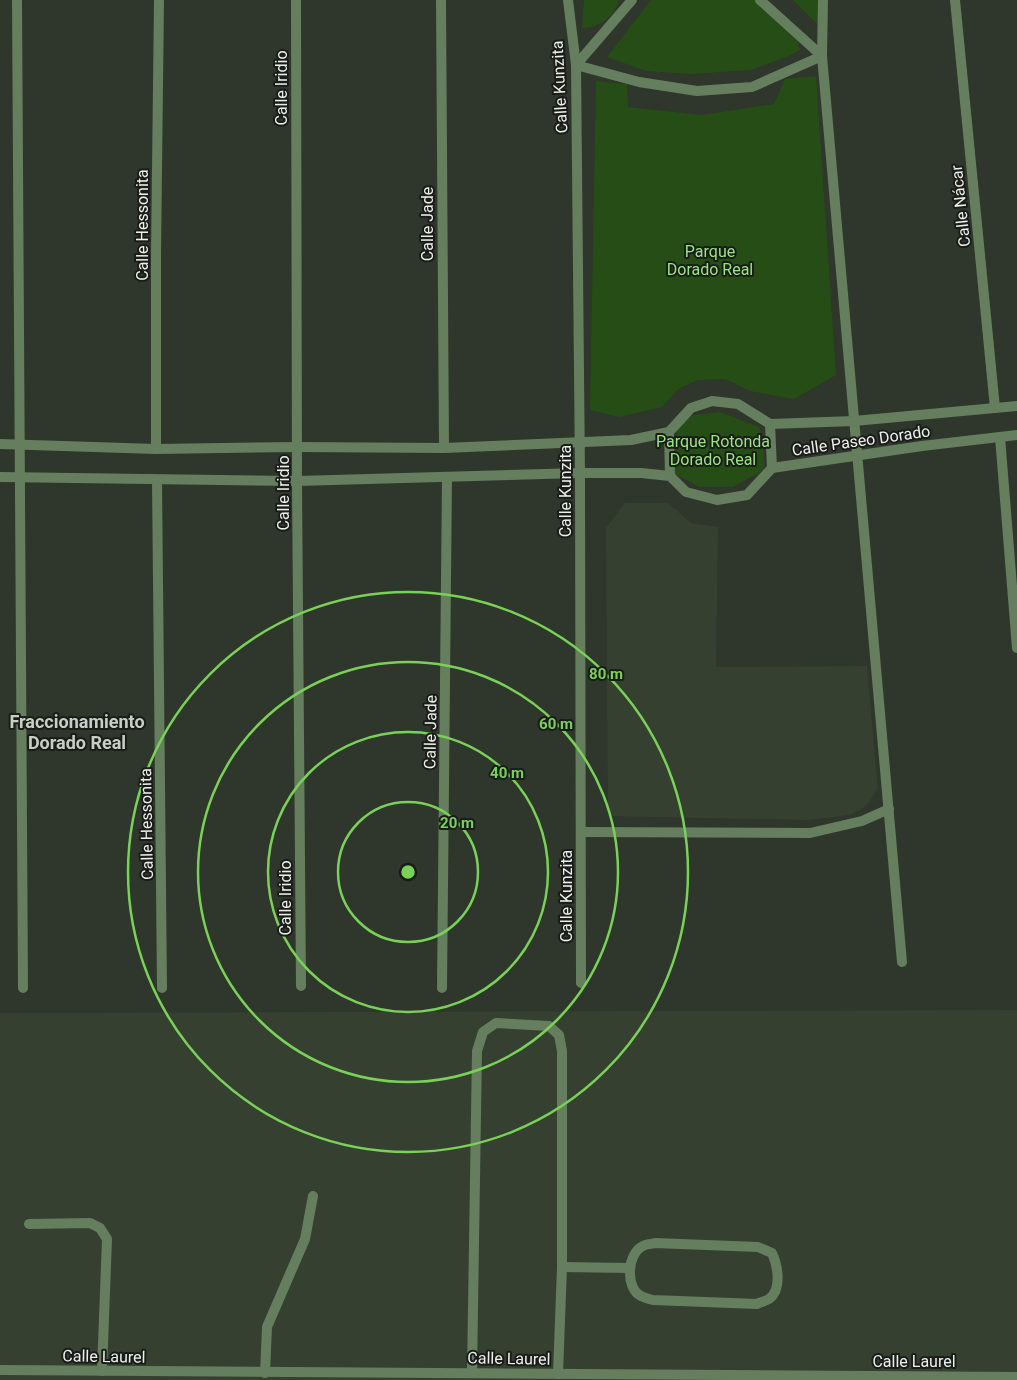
<svg xmlns="http://www.w3.org/2000/svg" width="1017" height="1380" viewBox="0 0 1017 1380" font-family="Roboto,sans-serif">
<style>
.built{fill:#354031}
.green{fill:#264d16}
.lines{fill:none;stroke-linecap:round;stroke-linejoin:round}
.service{stroke:#657e5d;stroke-width:10}
.minor{stroke:#657e5d;stroke-width:10}
.ring{fill:none;stroke:#79d157;stroke-width:2.5}
.labels{text-anchor:middle;stroke-width:4;stroke-linejoin:round;paint-order:stroke}
.street-label{font-size:16px;fill:#ebf0ea;stroke:#191c18}
.park-label{font-size:16px;fill:#9ae77e;stroke:#191c18}
.neighbourhood-label{font-size:18px;font-weight:bold;fill:#c6cfc3;stroke:#191c18}
.centre{fill:#79d157;stroke:#191c18;stroke-width:2.5}
.ring-label{font-size:15px;text-anchor:middle;font-weight:bold;fill:#79d157;stroke:#191c18;stroke-width:4;stroke-linejoin:round;paint-order:stroke}
</style>
<rect width="100%" height="100%" fill="#2f362c"/>
<!-- built -->
<g class="built">
<polygon points="625,503 668,503 691,523 718,527 716,667 867,666 878,789 866,806 850,815 807,820 608,816 606,528"/>
<polygon points="1017,1010 1017,1380 0,1380 0,1013"/>
</g>
<!-- green -->
<g class="green">
<path d="M 584,0 L 619,0 C 615,16 599,28 582,28 Z"/>
<polygon points="651,0 756,0 795,35 800,50 791,55 751,70 691,74 646,71 607,57"/>
<polygon points="793,0 819,0 822,29"/>
<polygon points="816,76 836,375 794,399 750,391 725,379 698,380 678,389 662,407 619,417 590,410 596,81 627,84 628,107 702,115 774,104 785,79"/>
<polygon points="720,412 759,427 764,442 764,470 733,487 699,487 674,473 677,424 694,415"/>
</g>
<g class="lines">
<!-- service -->
<g class="service">
<polyline points="29,1224 90,1223 100,1228 107,1239 102,1371"/>
<path d="M 655,1243 L 758,1247 L 772,1253 C 778,1266 782,1290 769,1299 C 766,1301 761,1302 757,1304 L 653,1300 C 649,1299 645,1298 641,1296 C 625,1288 627,1253 643,1246 C 646,1244 652,1244 655,1243 Z"/>
<polyline points="562,1267 630,1268"/>
<polyline points="472,1372 477,1051 483,1032 496,1023 549,1026 559,1035 562,1051 562,1267 558,1374"/>
<polyline points="265,1373 267,1327 305,1239 313,1196"/>
</g>
<!-- minor -->
<g class="minor">
<polyline points="17,0 23,988"/>
<polyline points="296,0 297,481 301,986"/>
<polyline points="441,0 444,448"/>
<polyline points="568,0 576,65 580,473 581,983"/>
<polyline points="632,0 576,65 639,82 697,91 752,87 822,56 760,0"/>
<polyline points="823,0 822,56 902,962"/>
<polyline points="955,0 995,408"/>
<polyline points="770,424 772,468"/>
<polyline points="669,432 670,476"/>
<polyline points="1000,437 1017,648"/>
<polyline points="0,444 156,449 298,447 444,448 631,440 669,432 691,408 712,401 738,404 770,424 854,421 1017,406"/>
<polyline points="156,449 156,255 159,0"/>
<polyline points="0,477 297,481 580,473 641,473 670,476 686,492 717,500 747,495 772,468 922,446 1017,435"/>
<polyline points="157,480 162,988"/>
<polyline points="581,832 810,833 862,821 889,809"/>
<polyline points="442,988 447,477"/>
<polyline points="0,1370 1017,1377"/>
</g>
</g>
<!-- distance rings -->
<g class="ring">
<circle cx="408" cy="872" r="70"/>
<circle cx="408" cy="872" r="140"/>
<circle cx="408" cy="872" r="210"/>
<circle cx="408" cy="872" r="280"/>
</g>
<g class="labels">
<!-- street labels -->
<g class="street-label">
<text transform="translate(559 87) rotate(-93)" y="6">Calle Kunzita</text>
<text transform="translate(281 88) rotate(-90)" y="6">Calle Iridio</text>
<text transform="translate(960 206) rotate(-96)" y="6">Calle Nácar</text>
<text transform="translate(427 224) rotate(-90)" y="6">Calle Jade</text>
<text transform="translate(142 225) rotate(-90)" y="6">Calle Hessonita</text>
<text transform="translate(861 440) rotate(-8)" y="6">Calle Paseo Dorado</text>
<text transform="translate(565 491) rotate(-90)" y="6">Calle Kunzita</text>
<text transform="translate(283 493) rotate(-90)" y="6">Calle Iridio</text>
<text transform="translate(430 732) rotate(-89)" y="6">Calle Jade</text>
<text transform="translate(146 824) rotate(-91)" y="6">Calle Hessonita</text>
<text transform="translate(566 896) rotate(-90)" y="6">Calle Kunzita</text>
<text transform="translate(285 898) rotate(-90)" y="6">Calle Iridio</text>
<text transform="translate(104 1356) rotate(1)" y="6">Calle Laurel</text>
<text transform="translate(509 1358) rotate(1)" y="6">Calle Laurel</text>
<text x="914" y="1367">Calle Laurel</text>
</g>
<!-- park labels -->
<g class="park-label">
<text x="710" y="257">Parque<tspan x="710" dy="18">Dorado Real</tspan></text>
<text x="713" y="447">Parque Rotonda<tspan x="713" dy="18">Dorado Real</tspan></text>
</g>
<!-- neighbourhood labels -->
<g class="neighbourhood-label">
<text x="77" y="728">Fraccionamiento<tspan x="77" dy="21">Dorado Real</tspan></text>
</g>
</g>
<circle cx="408" cy="872" r="8" class="centre"/>
<g class="ring-label">
<text x="606" y="679">80 m</text>
<text x="556" y="729">60 m</text>
<text x="507" y="778">40 m</text>
<text x="457" y="828">20 m</text>
</g>
</svg>
